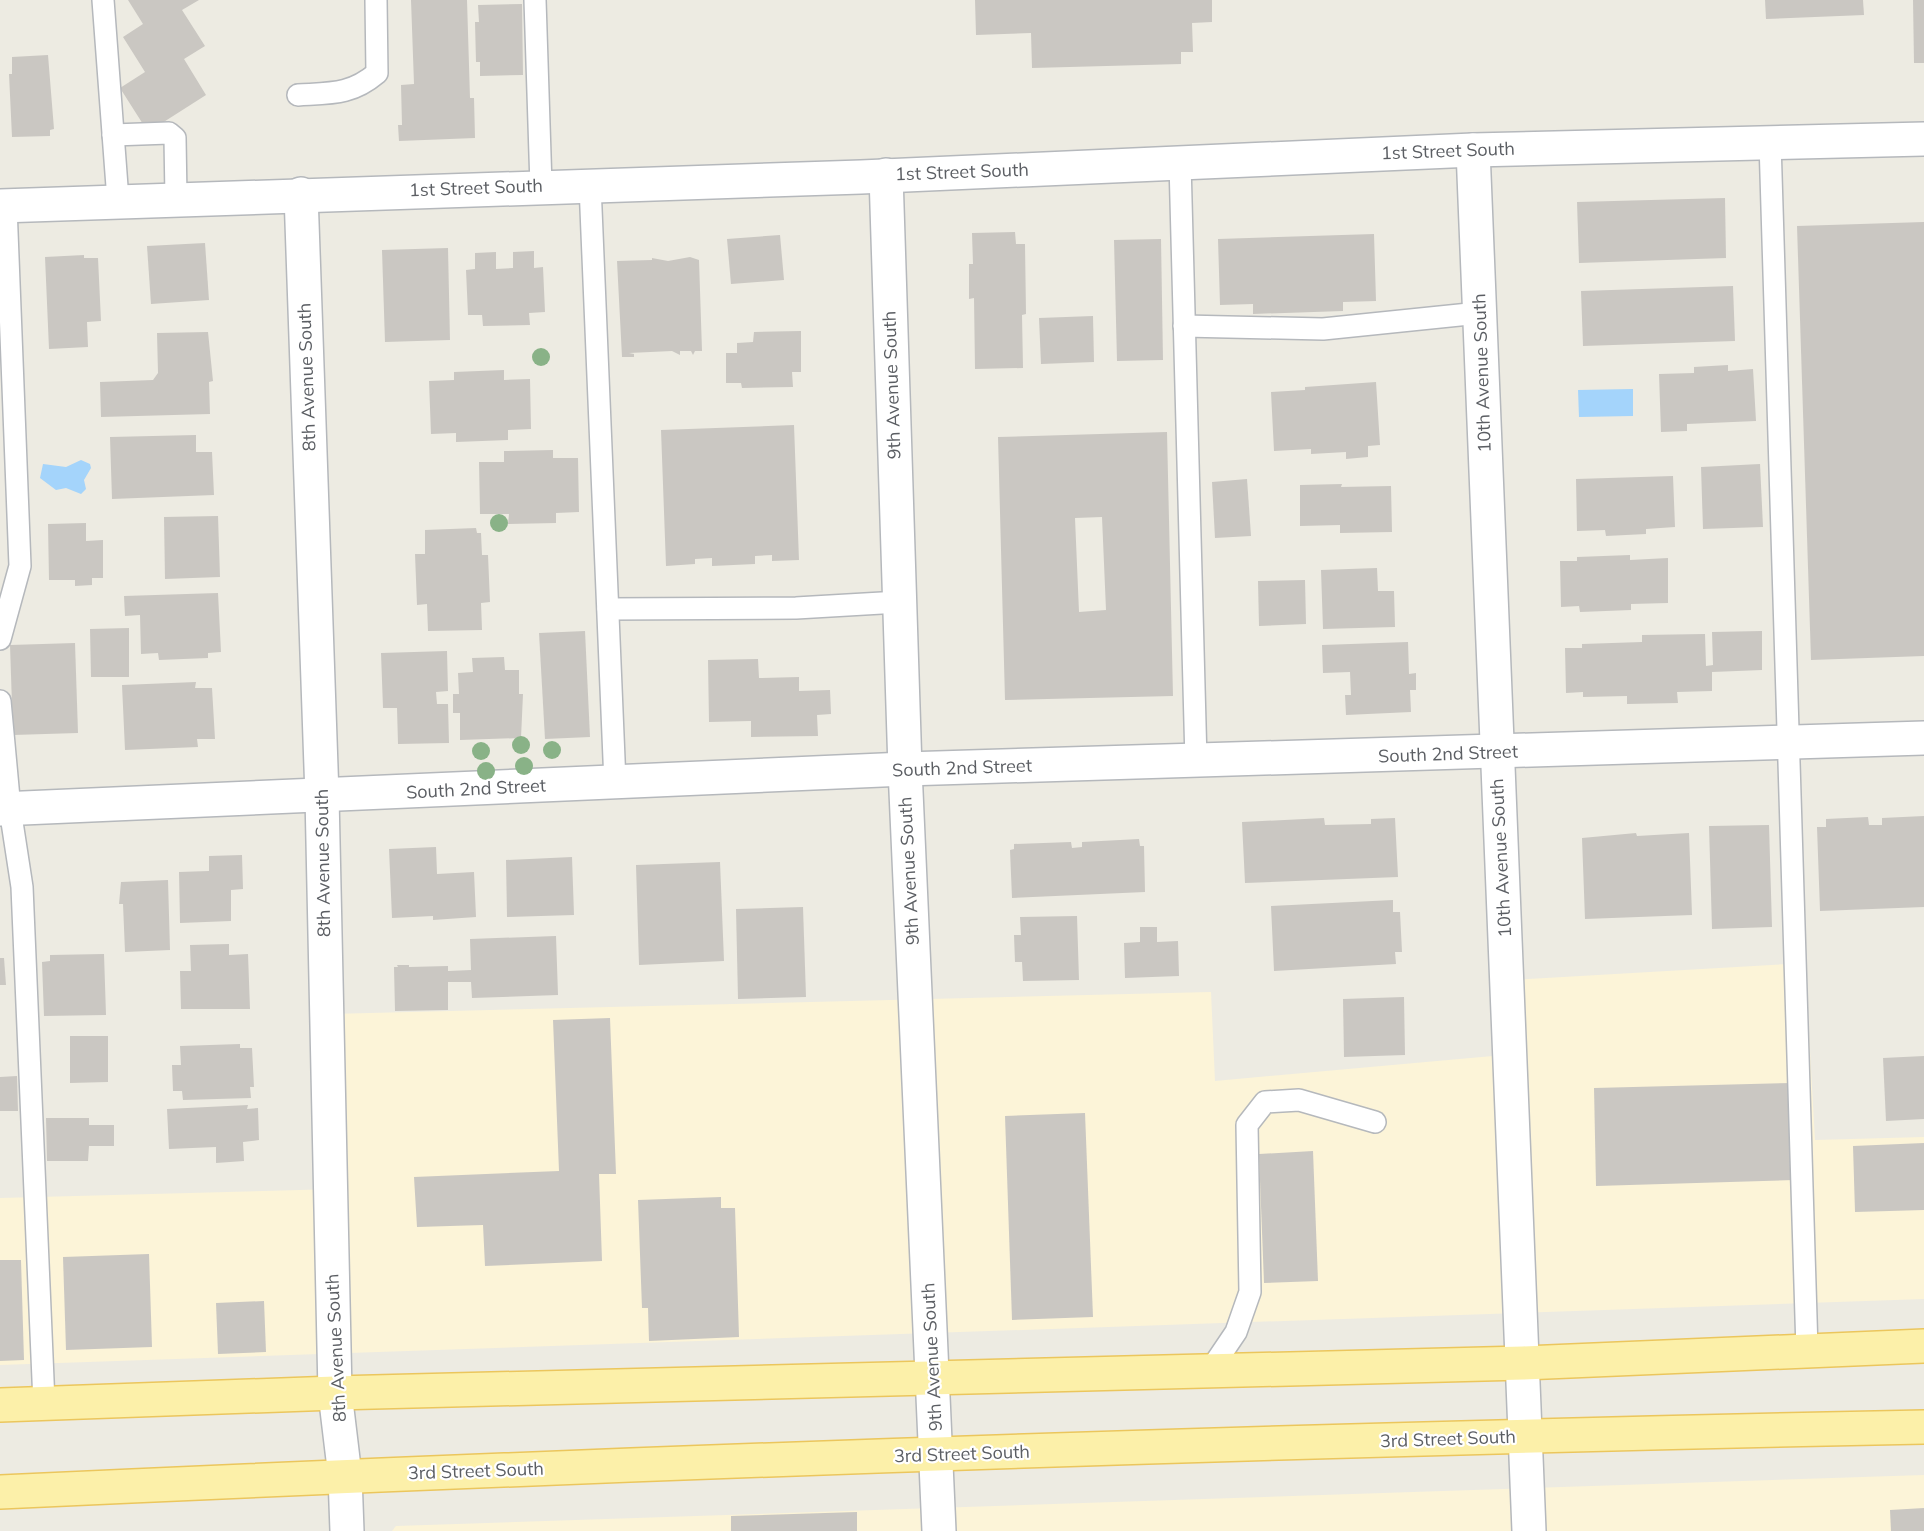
<svg xmlns="http://www.w3.org/2000/svg" width="1924" height="1531" viewBox="0 0 1924 1531" font-family="Mulish,sans-serif">
<style>
.commercial{fill:#fcf4d8}
.water{fill:#a4d4fb}
.building{fill:#cac7c2;fill-rule:evenodd}
.lines{fill:none;stroke-linecap:round;stroke-linejoin:round}
.service-casing{stroke:#b5b8bc;stroke-width:24}
.minor-casing{stroke:#b5b8bc;stroke-width:36}
.tertiary-casing{stroke:#b5b8bc;stroke-width:36}
.primary-casing{stroke:#ebc65d;stroke-width:36}
.service{stroke:#fff;stroke-width:21}
.minor{stroke:#fff;stroke-width:33}
.tertiary{stroke:#fff;stroke-width:33}
.primary{stroke:#fcf0a9;stroke-width:33}
.tree{fill:#89b287}
.labels{text-anchor:middle;stroke-width:4.5;stroke-linejoin:round;paint-order:stroke}
.street-label{font-size:18px;fill:#5b5e63;stroke:#fff}
</style>
<rect width="100%" height="100%" fill="#edebe2"/>
<!-- commercial -->
<g class="commercial">
<polygon points="1805,963 1815,1140 1924,1137 1924,1299 0,1365 0,1198 336,1189 330,1014 1211,992 1215,1081 1515,1054 1511,980"/>
<polygon points="1924,1475 1924,1531 392,1531 396,1526"/>
</g>
<!-- water -->
<g class="water">
<polygon points="1633,389 1633,416 1579,417 1578,390"/>
<polygon points="81,460 90,464 91,468 84,480 86,489 81,494 66,488 56,490 40,478 43,464 66,467"/>
</g>
<!-- building -->
<g class="building">
<polygon points="128,0 199,0 182,10 205,46 184,59 206,95 148,132 120,88 145,72 123,37 143,24"/>
<polygon points="411,0 467,0 470,98 474,98 475,138 399,141 398,125 402,125 401,85 414,84"/>
<polygon points="975,0 1212,0 1212,22 1192,23 1193,52 1181,52 1181,64 1032,68 1031,33 976,35"/>
<polygon points="1765,0 1863,0 1864,15 1766,19"/>
<polygon points="1913,0 1924,0 1924,63 1914,63"/>
<polygon points="522,4 523,75 480,76 480,62 476,62 475,22 479,22 478,5"/>
<polygon points="48,55 54,129 50,130 50,136 12,137 9,74 12,74 12,57"/>
<polygon points="1725,198 1726,258 1579,263 1577,202"/>
<polygon points="1924,222 1924,656 1811,660 1797,226"/>
<polygon points="1015,232 1016,244 1025,244 1026,314 1022,315 1023,368 975,369 974,298 969,299 969,264 973,264 972,233"/>
<polygon points="1374,234 1376,301 1343,302 1343,311 1253,314 1253,304 1220,305 1218,239"/>
<polygon points="780,235 784,280 731,284 727,239"/>
<polygon points="1161,239 1163,360 1117,361 1114,240"/>
<polygon points="205,243 209,300 151,304 147,246"/>
<polygon points="448,248 450,340 385,342 382,250"/>
<polygon points="534,251 534,268 543,267 545,312 529,313 530,325 483,326 482,315 468,315 466,270 475,269 475,253 496,252 496,269 513,268 513,252"/>
<polygon points="84,255 84,258 98,258 101,321 87,322 88,347 49,349 45,257"/>
<polygon points="690,257 699,260 702,351 695,351 693,355 691,351 680,351 680,355 672,351 629,353 634,354 634,357 622,357 617,261 652,260 652,258 668,261"/>
<polygon points="1733,286 1735,341 1583,346 1581,291"/>
<polygon points="1093,316 1094,362 1041,364 1039,318"/>
<polygon points="801,331 801,372 792,372 793,387 742,388 741,383 726,383 726,353 737,353 737,343 753,342 754,332"/>
<polygon points="208,332 213,381 209,382 210,414 101,417 100,382 153,380 158,373 157,333"/>
<polygon points="1728,365 1728,371 1753,369 1756,421 1687,424 1687,431 1661,432 1659,374 1694,373 1694,367"/>
<polygon points="504,370 504,380 530,379 531,429 508,430 508,440 456,442 456,433 431,434 429,381 454,380 454,372"/>
<polygon points="1376,382 1380,445 1368,446 1368,457 1346,459 1346,452 1311,454 1311,449 1274,451 1271,392 1305,390 1305,387"/>
<polygon points="794,425 799,560 772,561 772,555 755,556 755,564 712,566 712,558 695,559 695,564 666,566 661,430"/>
<path d="M 1167,432 L 1173,696 L 1005,700 L 998,437 ZM 1102,517 L 1106,610 L 1079,612 L 1075,518 Z"/>
<polygon points="196,435 196,452 212,452 214,495 112,499 110,437"/>
<polygon points="553,450 553,458 578,458 579,512 556,513 556,523 508,524 509,514 480,514 479,462 504,462 504,451"/>
<polygon points="1760,464 1763,527 1703,529 1701,467"/>
<polygon points="1673,476 1675,527 1646,529 1646,534 1606,536 1605,530 1577,531 1576,479"/>
<polygon points="1247,479 1251,536 1215,538 1212,482"/>
<polygon points="1342,484 1341,487 1391,486 1392,532 1340,533 1340,525 1300,526 1300,485"/>
<polygon points="218,516 220,577 165,579 164,517"/>
<polygon points="86,523 86,541 103,540 103,578 92,578 92,585 75,586 75,580 49,580 48,524"/>
<polygon points="476,528 477,533 481,533 482,555 488,555 490,602 481,603 482,630 428,631 427,604 417,605 415,554 425,554 425,530"/>
<polygon points="1630,555 1630,560 1668,558 1668,603 1631,604 1631,610 1580,612 1579,606 1561,607 1560,561 1577,561 1577,557"/>
<polygon points="1377,568 1378,591 1394,591 1395,627 1323,629 1321,570"/>
<polygon points="1305,580 1306,624 1259,626 1258,581"/>
<polygon points="218,593 221,652 208,653 208,658 159,660 158,653 141,654 140,615 125,616 124,596"/>
<polygon points="129,628 129,677 91,677 90,629"/>
<polygon points="585,631 590,737 545,739 539,633"/>
<polygon points="1762,631 1762,670 1712,672 1712,691 1677,692 1678,703 1627,704 1627,696 1583,697 1583,692 1566,693 1565,648 1582,648 1582,644 1642,642 1642,635 1705,634 1706,666 1713,665 1712,632"/>
<polygon points="1408,642 1409,674 1416,673 1416,690 1410,690 1411,712 1346,715 1345,695 1351,695 1350,672 1323,673 1322,645"/>
<polygon points="75,643 78,733 13,735 10,645"/>
<polygon points="447,651 448,691 436,692 437,704 448,704 449,743 398,744 397,708 383,708 381,653"/>
<polygon points="504,657 505,670 519,670 519,694 523,694 521,738 460,740 460,713 453,713 453,694 459,694 458,673 473,672 472,658"/>
<polygon points="758,659 759,678 799,677 799,691 830,690 831,714 817,715 818,736 751,737 751,721 709,722 708,660"/>
<polygon points="196,682 195,688 212,688 215,739 197,739 198,747 125,750 122,685"/>
<polygon points="1924,816 1924,907 1820,911 1817,827 1826,827 1826,819 1868,817 1869,825 1882,825 1882,818"/>
<polygon points="1324,818 1325,825 1371,824 1371,819 1395,818 1398,877 1245,883 1242,822"/>
<polygon points="1769,825 1772,927 1712,929 1709,826"/>
<polygon points="1636,833 1637,836 1689,833 1692,915 1585,919 1582,838"/>
<polygon points="1139,839 1140,846 1144,846 1145,892 1012,898 1010,850 1014,849 1014,844 1071,842 1072,848 1082,847 1082,842"/>
<polygon points="436,847 437,874 474,872 476,917 433,920 433,916 392,918 389,849"/>
<polygon points="242,855 243,889 231,890 231,921 180,923 179,872 209,871 209,856"/>
<polygon points="572,857 574,915 507,917 506,860"/>
<polygon points="720,862 724,961 639,965 636,865"/>
<polygon points="168,880 170,950 125,952 123,904 119,904 121,882"/>
<polygon points="1393,900 1393,912 1400,912 1402,952 1395,952 1396,964 1274,971 1271,906"/>
<polygon points="803,907 806,997 738,999 736,909"/>
<polygon points="1077,916 1079,980 1023,981 1022,962 1015,962 1014,935 1021,935 1020,917"/>
<polygon points="1140,927 1157,927 1157,942 1178,941 1179,976 1125,978 1124,943 1140,942"/>
<polygon points="556,936 558,995 472,998 471,982 448,982 448,1010 395,1011 394,967 398,967 397,965 409,965 409,967 448,966 448,971 471,970 470,939"/>
<polygon points="229,944 229,955 248,954 250,1009 181,1009 180,971 191,971 190,945"/>
<polygon points="104,954 106,1015 44,1016 42,962 50,961 50,955"/>
<polygon points="0,958 4,958 6,985 0,985"/>
<polygon points="1404,997 1405,1055 1344,1057 1343,999"/>
<polygon points="610,1018 616,1174 599,1174 602,1261 485,1266 483,1225 417,1227 414,1177 559,1171 553,1020"/>
<polygon points="70,1036 108,1036 108,1082 70,1083"/>
<polygon points="240,1044 240,1048 252,1048 254,1087 250,1087 251,1098 183,1100 182,1091 173,1091 172,1065 181,1065 180,1046"/>
<polygon points="1924,1056 1924,1119 1886,1121 1883,1058"/>
<polygon points="17,1076 18,1111 0,1111 0,1077"/>
<polygon points="1792,1083 1794,1180 1596,1186 1594,1088"/>
<polygon points="248,1105 247,1109 258,1108 259,1140 243,1142 244,1161 216,1163 216,1147 169,1149 167,1109"/>
<polygon points="1085,1113 1093,1317 1012,1320 1005,1116"/>
<polygon points="46,1118 89,1118 89,1125 114,1125 114,1146 89,1146 88,1161 47,1161"/>
<polygon points="1924,1143 1924,1210 1855,1212 1853,1146"/>
<polygon points="1313,1151 1318,1281 1264,1283 1259,1154"/>
<polygon points="721,1197 721,1208 735,1208 739,1337 649,1341 648,1308 642,1308 638,1200"/>
<polygon points="149,1254 152,1347 66,1350 63,1257"/>
<polygon points="0,1260 21,1260 24,1360 0,1361"/>
<polygon points="264,1301 266,1352 218,1354 216,1303"/>
<polygon points="1924,1508 1924,1531 1891,1531 1890,1510"/>
<polygon points="857,1512 857,1531 731,1531 731,1516"/>
</g>
<g class="lines">
<defs>
<g id="service">
<polyline points="103,0 118,200"/>
<polyline points="535,0 541,186"/>
<path d="M 298,95 C 331,93 351,95 377,73 L 376,0"/>
<polyline points="113,135 169,133 175,138 176,198"/>
<polyline points="1770,142 1807,1350"/>
<polyline points="1180,163 1196,761"/>
<polyline points="590,185 615,783"/>
<polyline points="1184,326 1323,329 1479,313"/>
<polyline points="608,609 796,608 899,602"/>
<polyline points="0,639 20,566 6,206"/>
<polyline points="0,701 10,809 22,887 44,1403"/>
<polyline points="1209,1372 1236,1332 1250,1292 1247,1125 1265,1102 1299,1100 1375,1122"/>
</g>
<g id="minor">
<polyline points="1473,150 1529,1531"/>
<polyline points="886,175 905,769 939,1531"/>
<polyline points="301,194 322,796 335,1393 345,1476 347,1531"/>
<polyline points="0,809 905,769 1924,738"/>
</g>
<polyline id="tertiary" points="0,206 861,177 1473,150 1924,139"/>
<g id="primary">
<polyline points="0,1405 335,1393 1523,1363 1924,1346"/>
<path d="M 0,1492 C 641,1462 1283,1440 1924,1427"/>
</g>
</defs>
<!-- service casing -->
<use href="#service" class="service-casing"/>
<!-- minor casing -->
<use href="#minor" class="minor-casing"/>
<!-- tertiary casing -->
<use href="#tertiary" class="tertiary-casing"/>
<!-- primary casing -->
<use href="#primary" class="primary-casing"/>
<!-- service -->
<use href="#service" class="service"/>
<!-- minor -->
<use href="#minor" class="minor"/>
<!-- tertiary -->
<use href="#tertiary" class="tertiary"/>
<!-- primary -->
<use href="#primary" class="primary"/>
</g>
<!-- trees -->
<g class="tree">
<circle cx="541" cy="357" r="9"/>
<circle cx="499" cy="523" r="9"/>
<circle cx="521" cy="745" r="9"/>
<circle cx="552" cy="750" r="9"/>
<circle cx="481" cy="751" r="9"/>
<circle cx="524" cy="766" r="9"/>
<circle cx="486" cy="771" r="9"/>
</g>
<g class="labels">
<!-- street labels -->
<g class="street-label">
<text transform="translate(1448 151) rotate(-2)" y="6">1st Street South</text>
<text transform="translate(962 172) rotate(-2)" y="6">1st Street South</text>
<text transform="translate(476 188) rotate(-2)" y="6">1st Street South</text>
<text transform="translate(1482 373) rotate(-92)" y="6">10th Avenue South</text>
<text transform="translate(307 377) rotate(-92)" y="6">8th Avenue South</text>
<text transform="translate(892 385) rotate(-92)" y="6">9th Avenue South</text>
<text transform="translate(1448 754) rotate(-2)" y="6">South 2nd Street</text>
<text transform="translate(962 768) rotate(-2)" y="6">South 2nd Street</text>
<text transform="translate(476 789) rotate(-3)" y="6">South 2nd Street</text>
<text transform="translate(1501 858) rotate(-93)" y="6">10th Avenue South</text>
<text transform="translate(323 863) rotate(-91)" y="6">8th Avenue South</text>
<text transform="translate(909 871) rotate(-93)" y="6">9th Avenue South</text>
<text transform="translate(336 1348) rotate(-93)" y="6">8th Avenue South</text>
<text transform="translate(932 1357) rotate(-93)" y="6">9th Avenue South</text>
<text transform="translate(1448 1439) rotate(-2)" y="6">3rd Street South</text>
<text transform="translate(962 1454) rotate(-2)" y="6">3rd Street South</text>
<text transform="translate(476 1471) rotate(-2)" y="6">3rd Street South</text>
</g>
</g>
</svg>
